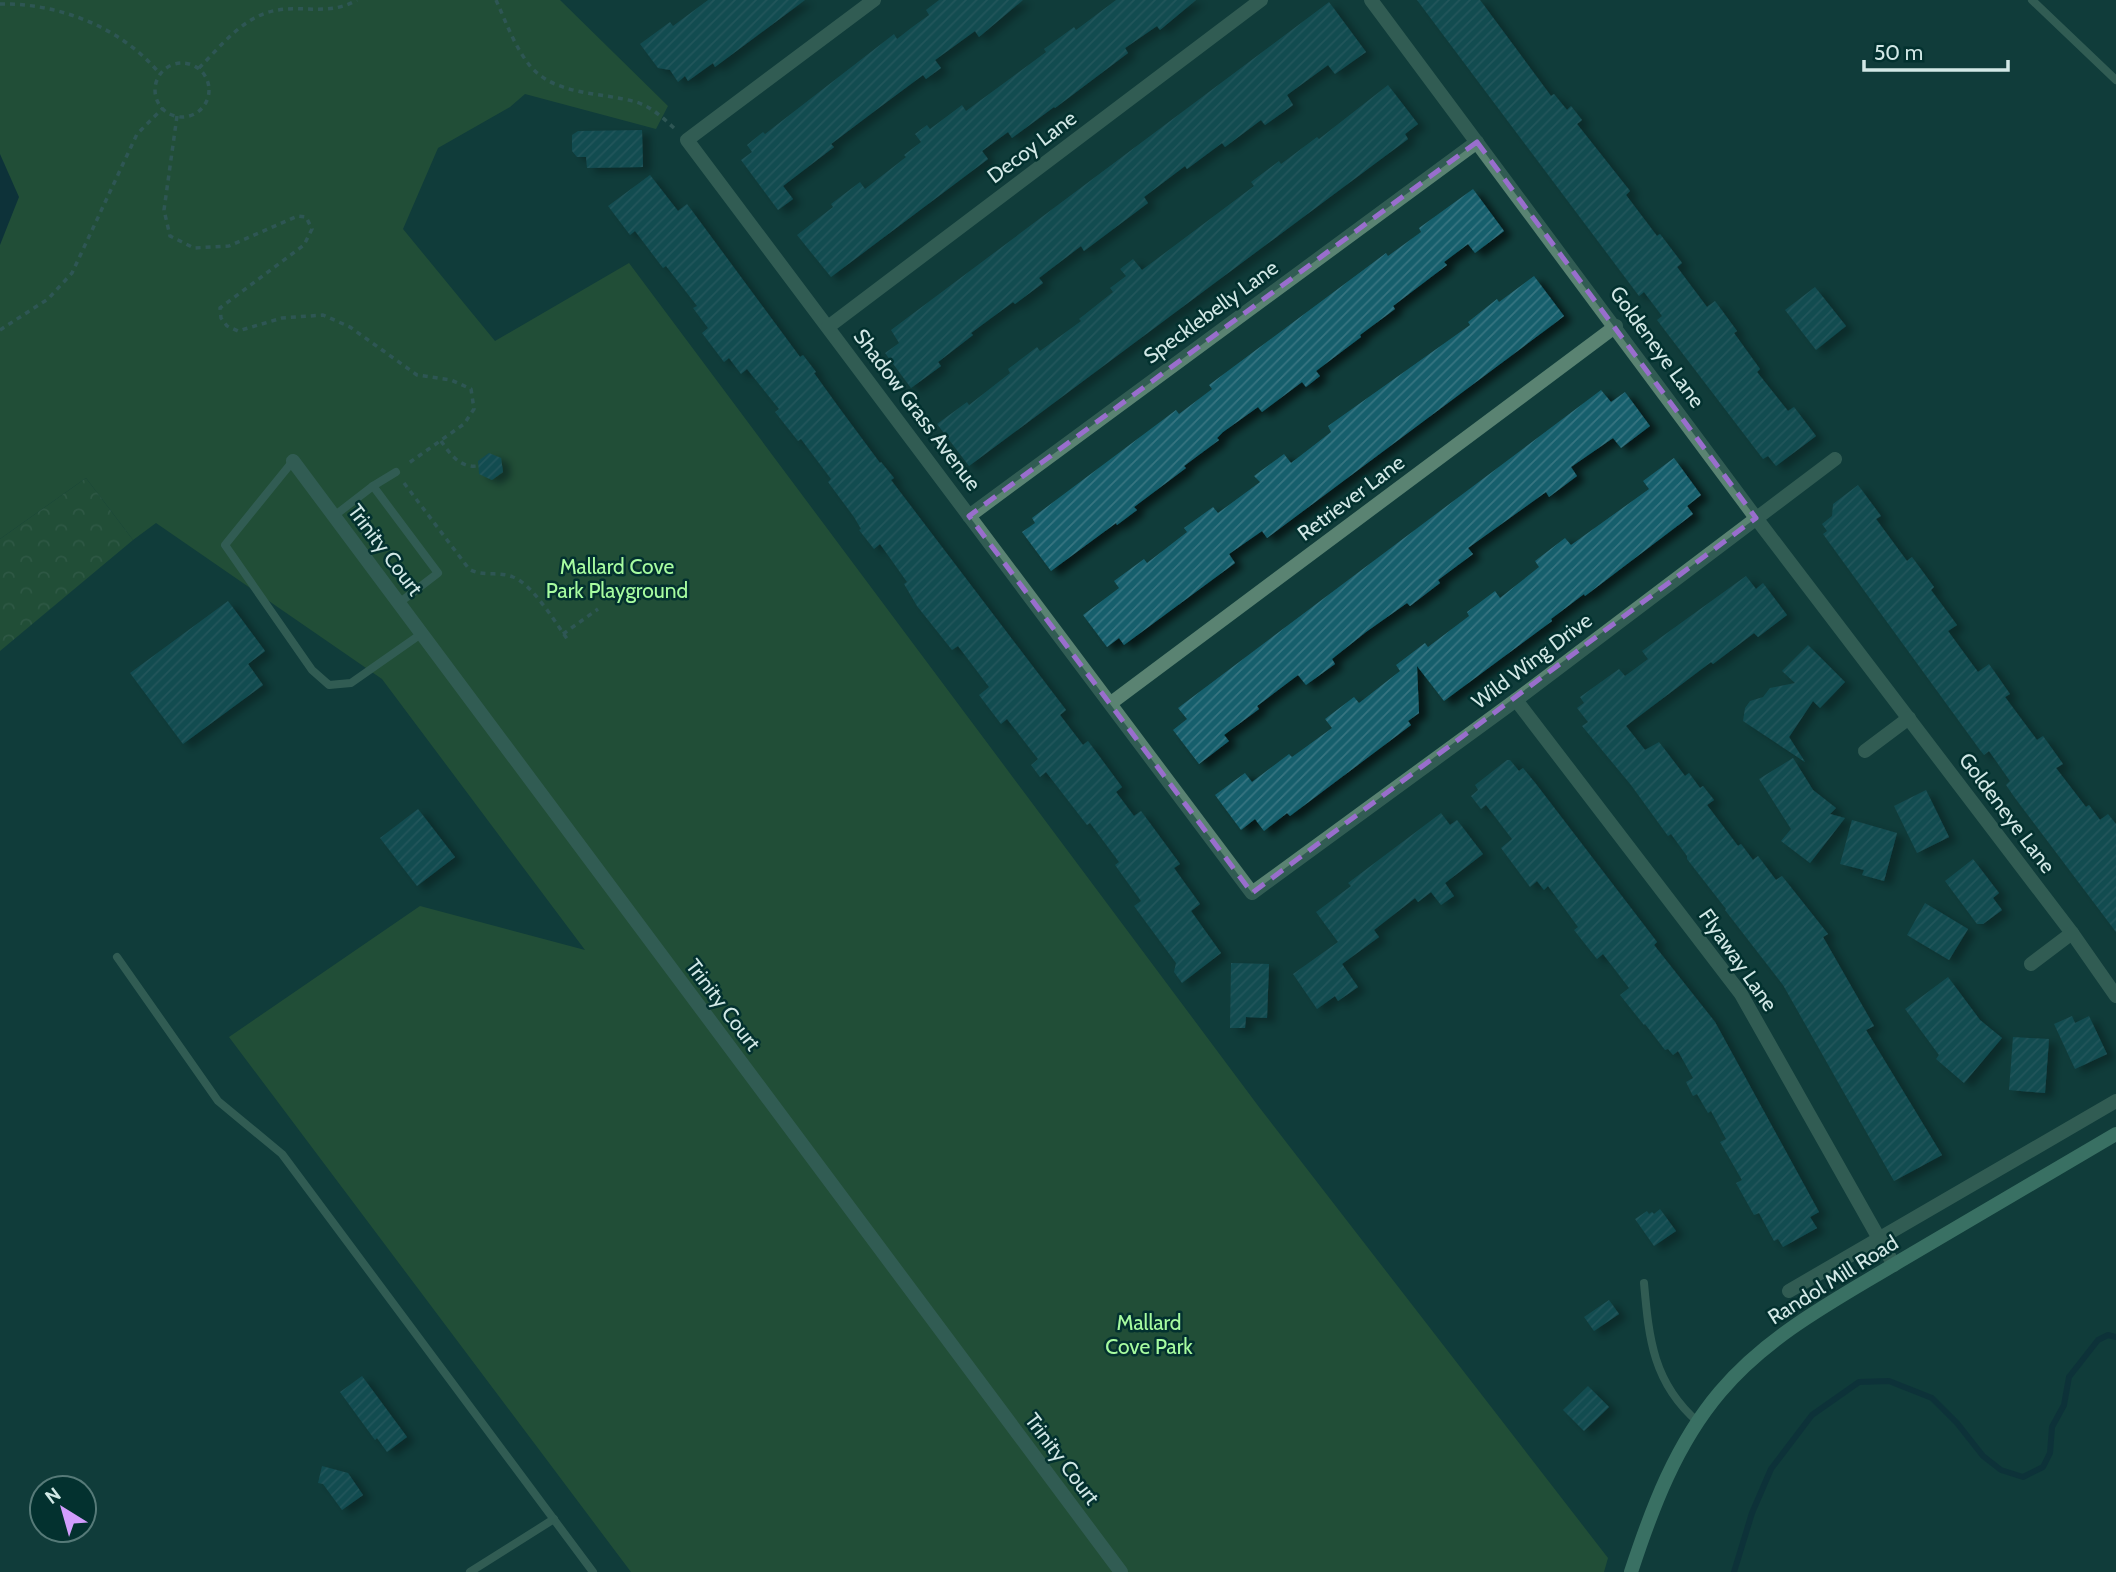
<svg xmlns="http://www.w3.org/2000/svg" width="2116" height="1572" viewBox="0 0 2116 1572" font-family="Cabin,sans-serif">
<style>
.green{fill:#366433}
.forest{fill:url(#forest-crowns)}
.water{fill:#092738}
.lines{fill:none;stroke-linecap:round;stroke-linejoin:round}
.stream{stroke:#092738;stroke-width:6}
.building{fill:url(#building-hatch);filter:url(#shadow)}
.path{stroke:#527674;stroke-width:3.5;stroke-dasharray:5 5;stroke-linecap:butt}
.service{stroke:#5a8372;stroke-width:8}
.minor{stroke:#5a8372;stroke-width:14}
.secondary{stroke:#6caf94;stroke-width:14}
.marked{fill:none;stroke:#996ecd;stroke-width:5;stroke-dasharray:14 9;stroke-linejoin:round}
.labels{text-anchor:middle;stroke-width:5;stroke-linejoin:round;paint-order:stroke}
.street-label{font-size:21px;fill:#d2e8e6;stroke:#03312f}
.park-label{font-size:21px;fill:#a7fca0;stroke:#03312f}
</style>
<defs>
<pattern id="forest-crowns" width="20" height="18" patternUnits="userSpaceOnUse" patternTransform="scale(1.75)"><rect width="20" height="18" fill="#366433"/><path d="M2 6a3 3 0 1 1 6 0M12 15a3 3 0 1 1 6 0" fill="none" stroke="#527a51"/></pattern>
<pattern id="building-hatch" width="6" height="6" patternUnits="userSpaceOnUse" patternTransform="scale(1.75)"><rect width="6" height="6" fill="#175e6c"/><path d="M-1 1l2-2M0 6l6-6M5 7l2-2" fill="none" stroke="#387581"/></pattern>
<filter id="shadow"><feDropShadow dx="8" dy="4.5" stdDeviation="3.5" flood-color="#0009"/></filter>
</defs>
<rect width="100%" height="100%" fill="#103c3a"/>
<!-- green -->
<polygon class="green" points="0,0 560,0 668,106 656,129 525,94 510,107 438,148 403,229 495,341 629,263 1259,1107 1608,1558 1604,1572 631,1572 229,1037 420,906 585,950 382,679 156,523 133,540 86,478 0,539"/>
<!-- forest -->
<polygon class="forest" points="86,478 133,540 0,651 0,539"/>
<!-- water -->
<polygon class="water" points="0,154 19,197 0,245"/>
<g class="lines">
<!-- stream -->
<polyline class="stream" points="1734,1572 1752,1513 1771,1469 1812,1415 1859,1382 1889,1381 1932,1398 1957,1423 1983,1456 2001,1470 2023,1477 2043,1467 2050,1453 2052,1427 2064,1405 2069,1377 2098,1340 2108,1335 2116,1337"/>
</g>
<!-- building -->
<g class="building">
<polygon points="708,0 805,0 715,67 713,63 688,81 685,76 678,82 670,70 658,68 640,44 670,22 673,26"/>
<polygon points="939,0 1023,0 979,37 975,31 935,60 941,68 926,79 923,75 876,110 831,144 834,147 783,186 793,199 778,210 741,160 752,152 747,145 763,132 765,134 894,34 897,39 911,28 929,15 926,10"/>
<polygon points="1116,0 1196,0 1160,30 1157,26 1125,48 1128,53 1055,108 1054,107 1012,138 1008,132 982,151 988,159 831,277 797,235 833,207 831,204 860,182 865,189 906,157 904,155 921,142 915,134 927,125 930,129 962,105 966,111 1046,52 1044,49 1074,27 1076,30"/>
<polygon points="1417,0 1480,0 1551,96 1554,94 1567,110 1571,106 1582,120 1577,124 1630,191 1626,195 1657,236 1660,234 1682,263 1677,267 1707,307 1715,301 1737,331 1734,333 1760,369 1757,372 1788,411 1794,407 1816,436 1776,466 1768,456 1763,459 1657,320 1662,316 1644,292 1639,296"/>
<polygon points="1329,2 1366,52 1335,74 1328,65 1287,95 1293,105 1282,113 1265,125 1261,120 1225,147 1222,143 1187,169 1185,166 1144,197 1148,203 1084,251 1081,246 1039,278 1043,283 1015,304 1013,302 971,333 973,335 938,362 941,366 911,388 885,353 899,343 891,330"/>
<polygon points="1388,85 1418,124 1405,134 1408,139 969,466 937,424 967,402 969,405 1010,373 1008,369 1037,347 1040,351 1081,321 1079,319 1113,292 1110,288 1126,276 1120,269 1133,259 1142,270 1254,186 1251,182 1279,161 1281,164 1317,137 1319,139"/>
<polygon points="642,130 643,167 587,168 586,157 577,157 572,151 572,135 578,131"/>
<polygon points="650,175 678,211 687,204 800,357 803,355 816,372 814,373 840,409 880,463 881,462 894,478 891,480 1066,710 1060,715 1083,745 1088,741 1122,787 1116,792 1134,816 1141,811 1180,864 1174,868 1200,904 1191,911 1221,953 1182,983 1174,972 1176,963 1134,906 1141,901 1115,865 1119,862 1090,823 1087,825 1046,772 1040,777 1031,765 1038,759 1007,719 1001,724 979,695 989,687 958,646 952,650 917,606 904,584 907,582 880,544 874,549 859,530 861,529 854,517 828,482 831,479 801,439 798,441 775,412 779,409 747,369 741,374 729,358 724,362 702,333 708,328 693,308 697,306 666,266 663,268 635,231 630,235 608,206"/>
<polygon points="1473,189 1504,231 1475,253 1468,244 1444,262 1447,265 1393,306 1395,309 1360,335 1361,337 1316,371 1320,376 1306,387 1302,382 1262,412 1258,407 1223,432 1217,438 1219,440 1184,466 1186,468 1134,507 1137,510 1117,525 1116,523 1051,571 1022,532 1035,523 1032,518 1176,410 1179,414 1212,389 1209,385 1386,253 1388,256 1421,232 1419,228"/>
<polygon points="1534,276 1564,316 1555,323 1267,538 1262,531 1229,554 1235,563 1124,645 1119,638 1107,647 1083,615 1119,588 1114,581 1144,559 1147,563 1187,532 1184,528 1213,507 1218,513 1260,482 1254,476 1284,454 1291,463 1331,432 1328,426 1470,325 1468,322 1497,299 1499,302"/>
<polygon points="1815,287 1846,326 1816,350 1785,310"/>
<polygon points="1601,390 1611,402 1625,392 1650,426 1621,448 1613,438 1571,467 1577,476 1549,497 1546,492 1468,548 1473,554 1438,580 1440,583 1410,606 1407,603 1366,632 1332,659 1335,664 1306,685 1298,675 1257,706 1259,709 1224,735 1229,741 1199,764 1173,730 1187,719 1178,708"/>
<polygon points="489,453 501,458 503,472 492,480 479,474 478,461"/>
<polygon points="1674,458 1701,495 1687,506 1693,514 1585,596 1584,594 1551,619 1552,621 1444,701 1417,666 1419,713 1408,721 1411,725 1290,816 1287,813 1264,831 1255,819 1241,830 1215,795 1245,773 1252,782 1289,754 1292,757 1332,728 1325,719 1354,697 1359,703 1400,671 1396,665 1425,643 1428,647 1469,616 1467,612 1495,591 1500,598 1539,567 1535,561 1565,538 1571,545 1649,489 1643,481"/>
<polygon points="1858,485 1881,516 1876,519 1907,561 1912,557 1934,587 1931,590 1957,625 1948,631 1978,672 1989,664 2010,694 2005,697 2037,740 2043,736 2063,764 2056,768 2086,807 2089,805 2100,820 2108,814 2116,824 2116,932 2015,798 2006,785 2010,781 1989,751 1984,755 1980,750 1823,534 1827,531 1822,524 1832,516 1833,504"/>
<polygon points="1746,576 1756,589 1763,583 1787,615 1758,637 1754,633 1713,664 1711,662 1626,726 1645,750 1659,742 1685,776 1689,773 1700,788 1703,786 1714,800 1707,805 1738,846 1741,844 1753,860 1758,856 1776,880 1782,876 1828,934 1823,937 1874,1026 1866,1030 1942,1155 1894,1181 1783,985 1725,910 1726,909 1687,859 1687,856 1671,834 1668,836 1631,785 1582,726 1588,722 1577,708 1584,703 1580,697 1619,669 1625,676 1648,659 1642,651"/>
<polygon points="228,601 265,651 248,664 263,685 183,744 130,673"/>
<polygon points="1808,645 1845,682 1820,708 1813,701 1789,737 1805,762 1743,721 1745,708 1750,701 1763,697 1770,688 1795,683 1782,671"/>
<polygon points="1793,758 1813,790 1836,808 1830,814 1845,818 1810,863 1781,841 1791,829 1759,779"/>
<polygon points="1507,760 1510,760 1519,771 1523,768 1536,784 1657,942 1654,945 1715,1022 1819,1212 1810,1217 1817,1228 1783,1247 1778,1239 1774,1241 1759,1213 1754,1215 1736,1183 1742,1180 1720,1142 1726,1139 1711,1111 1708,1113 1697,1094 1693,1096 1686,1082 1693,1078 1678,1051 1673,1055 1668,1049 1665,1050 1645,1024 1644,1025 1620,995 1629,988 1603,954 1597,959 1574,930 1578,927 1548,886 1544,890 1537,881 1530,887 1501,848 1512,839 1486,805 1481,809 1471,796 1478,790 1475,785"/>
<polygon points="1926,790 1949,837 1917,853 1894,806"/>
<polygon points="418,809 455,857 417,886 380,838"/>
<polygon points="1441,813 1450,825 1457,820 1483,854 1445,883 1454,896 1441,905 1431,892 1418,902 1415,898 1374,930 1379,937 1342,964 1358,987 1338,1001 1335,996 1317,1009 1293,974 1338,942 1316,912 1351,886 1348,883"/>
<polygon points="1852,820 1897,833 1884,881 1862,875 1864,870 1840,864"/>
<polygon points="1973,859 1999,893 1993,898 2002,910 1983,924 1977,924 1945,881"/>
<polygon points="1925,903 1968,929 1949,960 1907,935"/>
<polygon points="1231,963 1269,964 1267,1018 1246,1017 1245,1028 1230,1028"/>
<polygon points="1948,977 1980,1020 2002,1038 1964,1083 1936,1059 1939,1055 1905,1009"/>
<polygon points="2072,1016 2075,1023 2089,1016 2107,1054 2075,1069 2054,1024"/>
<polygon points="2013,1037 2049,1039 2045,1093 2009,1090"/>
<polygon points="1660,1209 1676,1231 1654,1246 1635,1219 1647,1211 1649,1214 1652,1212 1654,1214"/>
<polygon points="1609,1300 1619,1314 1594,1331 1584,1317"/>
<polygon points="362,1376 407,1437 387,1452 377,1438 375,1440 340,1392"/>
<polygon points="1588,1386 1609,1407 1584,1431 1563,1410"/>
<polygon points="322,1466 348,1473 363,1495 342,1510 323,1484 318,1483"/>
</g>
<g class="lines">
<!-- path -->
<g class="path">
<path d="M 496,0 C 506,22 515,48 531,67 C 557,96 601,92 636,102 C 652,107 663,118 675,129"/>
<path d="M 0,4 C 60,3 122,28 160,74"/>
<circle cx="182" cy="90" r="27"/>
<path d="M 199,68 C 219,48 239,22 266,13 C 297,2 326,18 357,0"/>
<polyline points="177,116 164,210 170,236 194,248 229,246 298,216 306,217 312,229 304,245 220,308 221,318 227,326 238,331 282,318 323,315 350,327 417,375 451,380 471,389 474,409 464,424 406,465"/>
<polyline points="0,330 48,299 72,273 137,134 163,108"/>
<path d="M 441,441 C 450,454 460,468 477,466"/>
<path d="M 404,483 L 469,569 C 482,577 499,571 513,577 C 533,585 555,622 568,640"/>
<polyline points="563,634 598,609"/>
</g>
<!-- service -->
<g class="service">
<polyline points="2032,0 2116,80"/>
<polyline points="293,461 225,545 312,670 329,685 351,683 421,634"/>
<polyline points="373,486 396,472"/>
<polyline points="334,516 373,486 438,573 399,603"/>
<polyline points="117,957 218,1101 282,1154 593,1572"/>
<path d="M 1644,1283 C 1649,1339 1653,1383 1698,1422"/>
<polyline points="470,1572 554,1519"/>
</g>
<!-- minor -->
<g class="minor">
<polyline points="874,0 687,140 1252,893 1516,700 1835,459"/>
<polyline points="1371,0 1756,518 2072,933 2116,996"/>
<polyline points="828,327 1261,0"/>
<polyline points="293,461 1121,1572"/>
<polyline points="969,516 1477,142"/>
<polyline points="1516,700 1741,994 1894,1265"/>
<polyline points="1111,703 1616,326"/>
<polyline points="1865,751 1909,718"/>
<polyline points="2031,964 2072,933"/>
<polyline points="1789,1291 2116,1101"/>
</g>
<!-- secondary -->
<path class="secondary" d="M 1631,1572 C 1652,1508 1676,1444 1720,1392 C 1769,1334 1837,1299 1900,1261 C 1972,1218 2044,1176 2116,1134"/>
</g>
<!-- marked area -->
<path d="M0 0H2116V1572H0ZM 1477,142 L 1756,518 L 1252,893 L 969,516 Z" fill="#103c3a" fill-opacity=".55" fill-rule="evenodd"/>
<path class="marked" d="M 1477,142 L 1756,518 L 1252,893 L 969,516 Z"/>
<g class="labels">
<!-- street labels -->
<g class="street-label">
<text transform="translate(1032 147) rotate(-37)" y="7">Decoy Lane</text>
<text transform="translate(1211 312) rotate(-36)" y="7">Specklebelly Lane</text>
<text transform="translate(1657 347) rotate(54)" y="7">Goldeneye Lane</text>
<text transform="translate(917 410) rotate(53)" y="7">Shadow Grass Avenue</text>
<text transform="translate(1351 498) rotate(-37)" y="7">Retriever Lane</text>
<text transform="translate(385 550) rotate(53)" y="7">Trinity Court</text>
<text transform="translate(1532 661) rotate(-37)" y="7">Wild Wing Drive</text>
<text transform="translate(2007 813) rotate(53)" y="7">Goldeneye Lane</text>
<text transform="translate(1738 960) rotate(55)" y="7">Flyaway Lane</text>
<text transform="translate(723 1005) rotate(53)" y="7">Trinity Court</text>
<text transform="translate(1833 1280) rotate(-32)" y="7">Randol Mill Road</text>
<text transform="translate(1062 1459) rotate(53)" y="7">Trinity Court</text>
</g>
<!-- park labels -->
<g class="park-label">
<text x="617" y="574">Mallard Cove<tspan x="617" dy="24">Park Playground</tspan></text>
<text x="1149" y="1330">Mallard<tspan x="1149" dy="24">Cove Park</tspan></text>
</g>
</g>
<!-- north arrow -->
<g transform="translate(63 1509) rotate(323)"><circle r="33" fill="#03312f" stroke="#567a78" stroke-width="2"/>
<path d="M0-5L12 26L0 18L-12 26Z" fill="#d29dfd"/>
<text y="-10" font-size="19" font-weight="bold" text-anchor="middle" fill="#d2e8e6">N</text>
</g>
<!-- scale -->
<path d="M1864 60v10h144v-10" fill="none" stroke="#d2e8e6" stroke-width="3.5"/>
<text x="1874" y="60" font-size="21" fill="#d2e8e6" stroke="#03312f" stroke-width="5" paint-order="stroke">50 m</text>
</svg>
